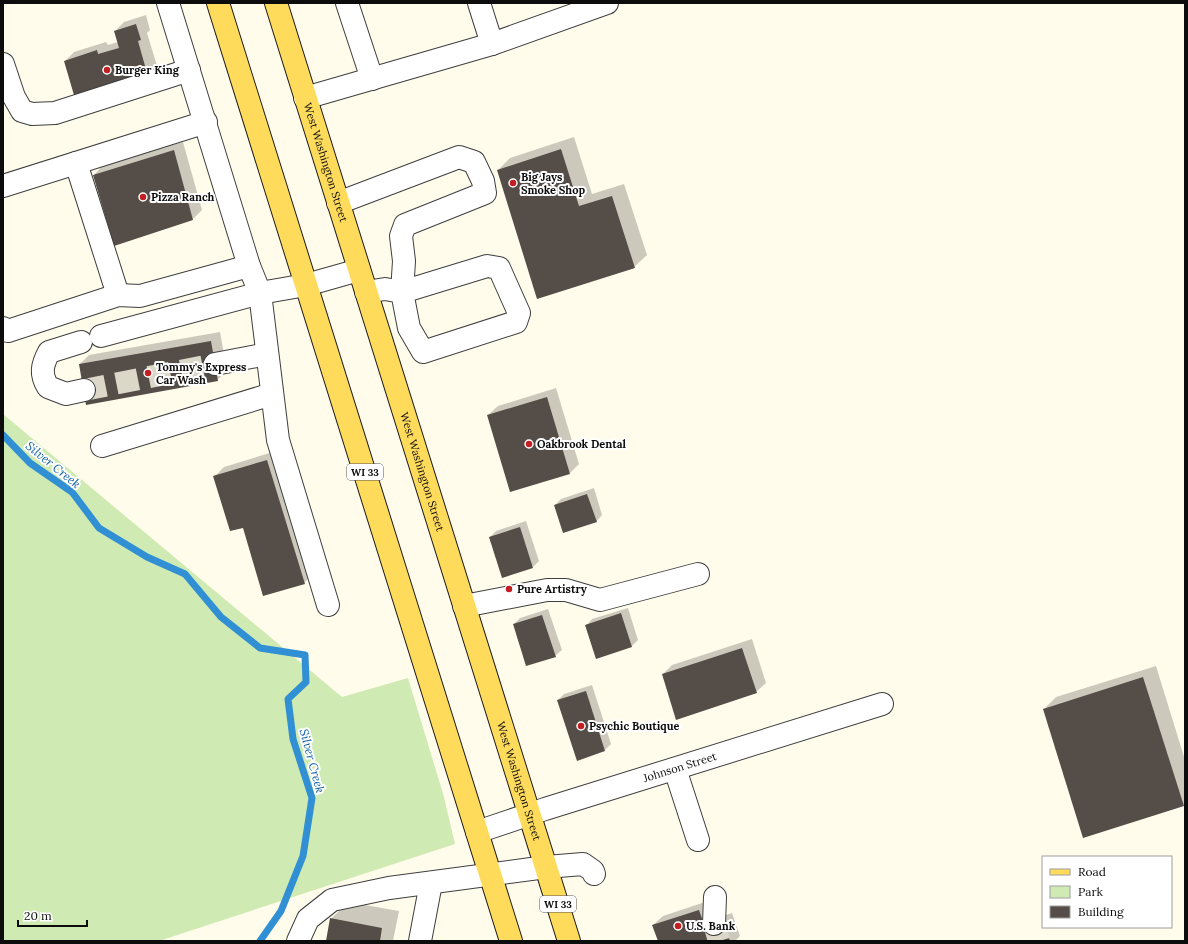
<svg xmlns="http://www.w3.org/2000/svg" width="1188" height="944" viewBox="0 0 1188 944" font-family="Lora,serif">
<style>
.green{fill:#cfebb3}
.shadow{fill:#0003}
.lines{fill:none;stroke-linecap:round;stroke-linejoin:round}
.stream{stroke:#318fd4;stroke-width:7}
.building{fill:#554d48}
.minor-tunnel{stroke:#dbd8ca;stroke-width:22;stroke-dasharray:22 11;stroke-linecap:butt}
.minor-casing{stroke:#3f3f3f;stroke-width:24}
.major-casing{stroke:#1d1d1d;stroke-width:24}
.minor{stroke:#fff;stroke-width:22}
.major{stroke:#ffdb5b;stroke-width:22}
.poi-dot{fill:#c31e22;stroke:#fff;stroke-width:1.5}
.labels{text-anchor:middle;stroke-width:4;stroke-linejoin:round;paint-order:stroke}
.shield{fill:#fff;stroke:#555;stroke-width:1}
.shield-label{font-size:10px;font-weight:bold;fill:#0c0c0c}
.poi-label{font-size:11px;font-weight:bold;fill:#0c0c0c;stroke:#fff;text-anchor:start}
.street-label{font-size:11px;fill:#0c0c0c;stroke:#fff}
.water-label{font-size:12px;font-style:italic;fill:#1060a4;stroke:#fff}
</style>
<rect width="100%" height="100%" fill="#fffceb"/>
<!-- green -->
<polygon class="green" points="3,414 342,697 408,678 444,797 455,844 159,941 3,941"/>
<!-- shadow -->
<g class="shadow">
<polygon points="146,15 150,30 147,33 158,69 149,79 65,61 74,52 106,42 108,45 118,42 115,31 124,22"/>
<polygon points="574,137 592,194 624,184 647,255 634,267 498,170 510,158"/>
<polygon points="183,142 202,210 193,219 94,175 103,165"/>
<polygon points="220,332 227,371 217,380 80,364 89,355"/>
<polygon points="556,388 579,464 570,473 488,415 498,406"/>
<polygon points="276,451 313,574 304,583 243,526 215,476 224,467"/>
<polygon points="594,488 602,515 596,522 555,505 561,499"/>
<polygon points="526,521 539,561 533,567 490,537 496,531"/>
<polygon points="628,608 638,640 632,646 596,657 586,626 592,619"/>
<polygon points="548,609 562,650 555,656 514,624 520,618"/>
<polygon points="752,639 766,683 756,692 663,674 672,665"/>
<polygon points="1156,666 1185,760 1185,803 1183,805 1044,709 1056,697"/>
<polygon points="592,685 611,744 605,750 558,700 564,694"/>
<polygon points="708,901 714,919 732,913 740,936 735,941 659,941 653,925 663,916"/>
<polygon points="348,902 399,911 393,941 327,941 331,919"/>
</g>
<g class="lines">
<!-- stream -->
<polyline class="stream" points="3,435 30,463 72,492 99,528 147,557 185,574 221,617 260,648 305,655 306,682 288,699 293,739 312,798 303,856 281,911 260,941"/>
</g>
<!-- building -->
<g class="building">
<polygon points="136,24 141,40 138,41 149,80 76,102 64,61 97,50 98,54 119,48 114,31"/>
<polygon points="561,149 579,206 612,196 635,268 537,299 497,170"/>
<polygon points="174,150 193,220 114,246 93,175"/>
<polygon points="211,341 218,381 86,405 79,364"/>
<polygon points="547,397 570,474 510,492 487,415"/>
<polygon points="267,460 305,584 263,596 243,528 230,531 213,476"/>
<polygon points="587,494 597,522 563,533 554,505"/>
<polygon points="520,527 533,568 502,578 489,537"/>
<polygon points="621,613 632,647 596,659 585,625"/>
<polygon points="542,615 556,657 526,666 513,624"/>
<polygon points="742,648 757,693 676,720 662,674"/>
<polygon points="1143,677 1184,806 1083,838 1043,709"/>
<polygon points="586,691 605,751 577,761 557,700"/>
<polygon points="699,910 705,927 723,921 730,941 658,941 652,925"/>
<polygon points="330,918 382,928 380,941 326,941"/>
</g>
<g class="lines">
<!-- minor-tunnel -->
<g class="minor-tunnel">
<polyline points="84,390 215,364"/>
<polyline points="714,924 719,941"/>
</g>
<defs>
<g id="minor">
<polyline points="168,3 249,266 260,293 306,285 359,270"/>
<polyline points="347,3 372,79"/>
<polyline points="479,3 492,44"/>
<polyline points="3,64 14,97 22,111 32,114 55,113 189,70"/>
<polyline points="305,98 492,44 607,3"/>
<polyline points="76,163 118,295"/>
<polyline points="3,186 206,122"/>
<polyline points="338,203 459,157 474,162 483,181 485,193 405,225 401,236 404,261 402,292 409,328 423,352 516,322 519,313 499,268 487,266 402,292 385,289 366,292"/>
<polyline points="3,328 8,331 118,295 140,296 249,266"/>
<polyline points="101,336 260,293 278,440 328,605"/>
<path d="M 81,342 L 49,352 C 42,365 40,374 48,387 L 66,394 L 84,390"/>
<polyline points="215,364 267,354"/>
<polyline points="102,446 272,394"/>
<polyline points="464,606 547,590 566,590 600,600 698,574"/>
<polyline points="675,769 698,840"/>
<path id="s1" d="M 477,832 L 545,809 L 882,704"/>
<polyline points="714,924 715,897"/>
<polyline points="298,941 308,919 332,900 389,888 546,867 583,864 593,871 594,874"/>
<polyline points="420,941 431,883"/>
</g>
<g id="major">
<polyline points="218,3 511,941"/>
<path id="s2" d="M 276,3 L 569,941"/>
</g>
</defs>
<!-- minor casing -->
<use href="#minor" class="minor-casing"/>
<!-- major casing -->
<use href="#major" class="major-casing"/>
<!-- minor -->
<use href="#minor" class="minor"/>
<!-- major -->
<use href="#major" class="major"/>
</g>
<!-- markers -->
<g class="poi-dot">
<circle cx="107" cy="70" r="4"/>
<circle cx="513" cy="183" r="4"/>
<circle cx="143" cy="197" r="4"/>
<circle cx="148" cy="373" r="4"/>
<circle cx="529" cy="444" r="4"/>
<circle cx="509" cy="589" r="4"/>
<circle cx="581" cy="726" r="4"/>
<circle cx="678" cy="926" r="4"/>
</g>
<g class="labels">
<!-- shield labels -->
<g class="shield">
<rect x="347" y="464" width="36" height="16" rx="3"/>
<rect x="540" y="896" width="36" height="16" rx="3"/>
</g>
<g class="shield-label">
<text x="365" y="476">WI 33</text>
<text x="558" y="908">WI 33</text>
</g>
<!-- poi labels -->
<g class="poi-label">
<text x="115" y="74">Burger King</text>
<text x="521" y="181">Big Jays<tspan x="521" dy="13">Smoke Shop</tspan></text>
<text x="151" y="201">Pizza Ranch</text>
<text x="156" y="371">Tommy's Express<tspan x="156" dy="13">Car Wash</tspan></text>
<text x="537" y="448">Oakbrook Dental</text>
<text x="517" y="593">Pure Artistry</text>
<text x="589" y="730">Psychic Boutique</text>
<text x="686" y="930">U.S. Bank</text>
</g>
<!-- street labels -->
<g class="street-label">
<text dy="4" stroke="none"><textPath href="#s2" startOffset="167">West Washington Street</textPath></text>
<text dy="4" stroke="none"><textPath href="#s2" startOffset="491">West Washington Street</textPath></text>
<text dy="4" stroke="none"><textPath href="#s1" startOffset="213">Johnson Street</textPath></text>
<text dy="4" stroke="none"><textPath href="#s2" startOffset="815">West Washington Street</textPath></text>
</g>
<!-- water labels -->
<g class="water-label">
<text transform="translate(53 465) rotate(39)" y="4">Silver Creek</text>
<text transform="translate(312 761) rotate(75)" y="4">Silver Creek</text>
</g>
</g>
<!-- border -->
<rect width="1188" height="944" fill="none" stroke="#0c0c0c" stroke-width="8"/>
<!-- legend -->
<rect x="1042" y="856" width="130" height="72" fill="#ffffff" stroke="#9e9e9e"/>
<rect x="1050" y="869" width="20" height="6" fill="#ffdb5b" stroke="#9e9e9e"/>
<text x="1078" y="876" font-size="12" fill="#0c0c0c">Road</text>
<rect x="1050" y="886" width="20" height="12" fill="#cfebb3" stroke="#9e9e9e"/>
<text x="1078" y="896" font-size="12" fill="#0c0c0c">Park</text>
<rect x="1050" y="906" width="20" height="12" fill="#554d48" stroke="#9e9e9e"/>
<text x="1078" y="916" font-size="12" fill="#0c0c0c">Building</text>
<!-- scale -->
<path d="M18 920v6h69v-6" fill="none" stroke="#0c0c0c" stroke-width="2"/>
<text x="24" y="920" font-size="12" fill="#0c0c0c" stroke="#ffffff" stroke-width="3" paint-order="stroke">20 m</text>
</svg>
